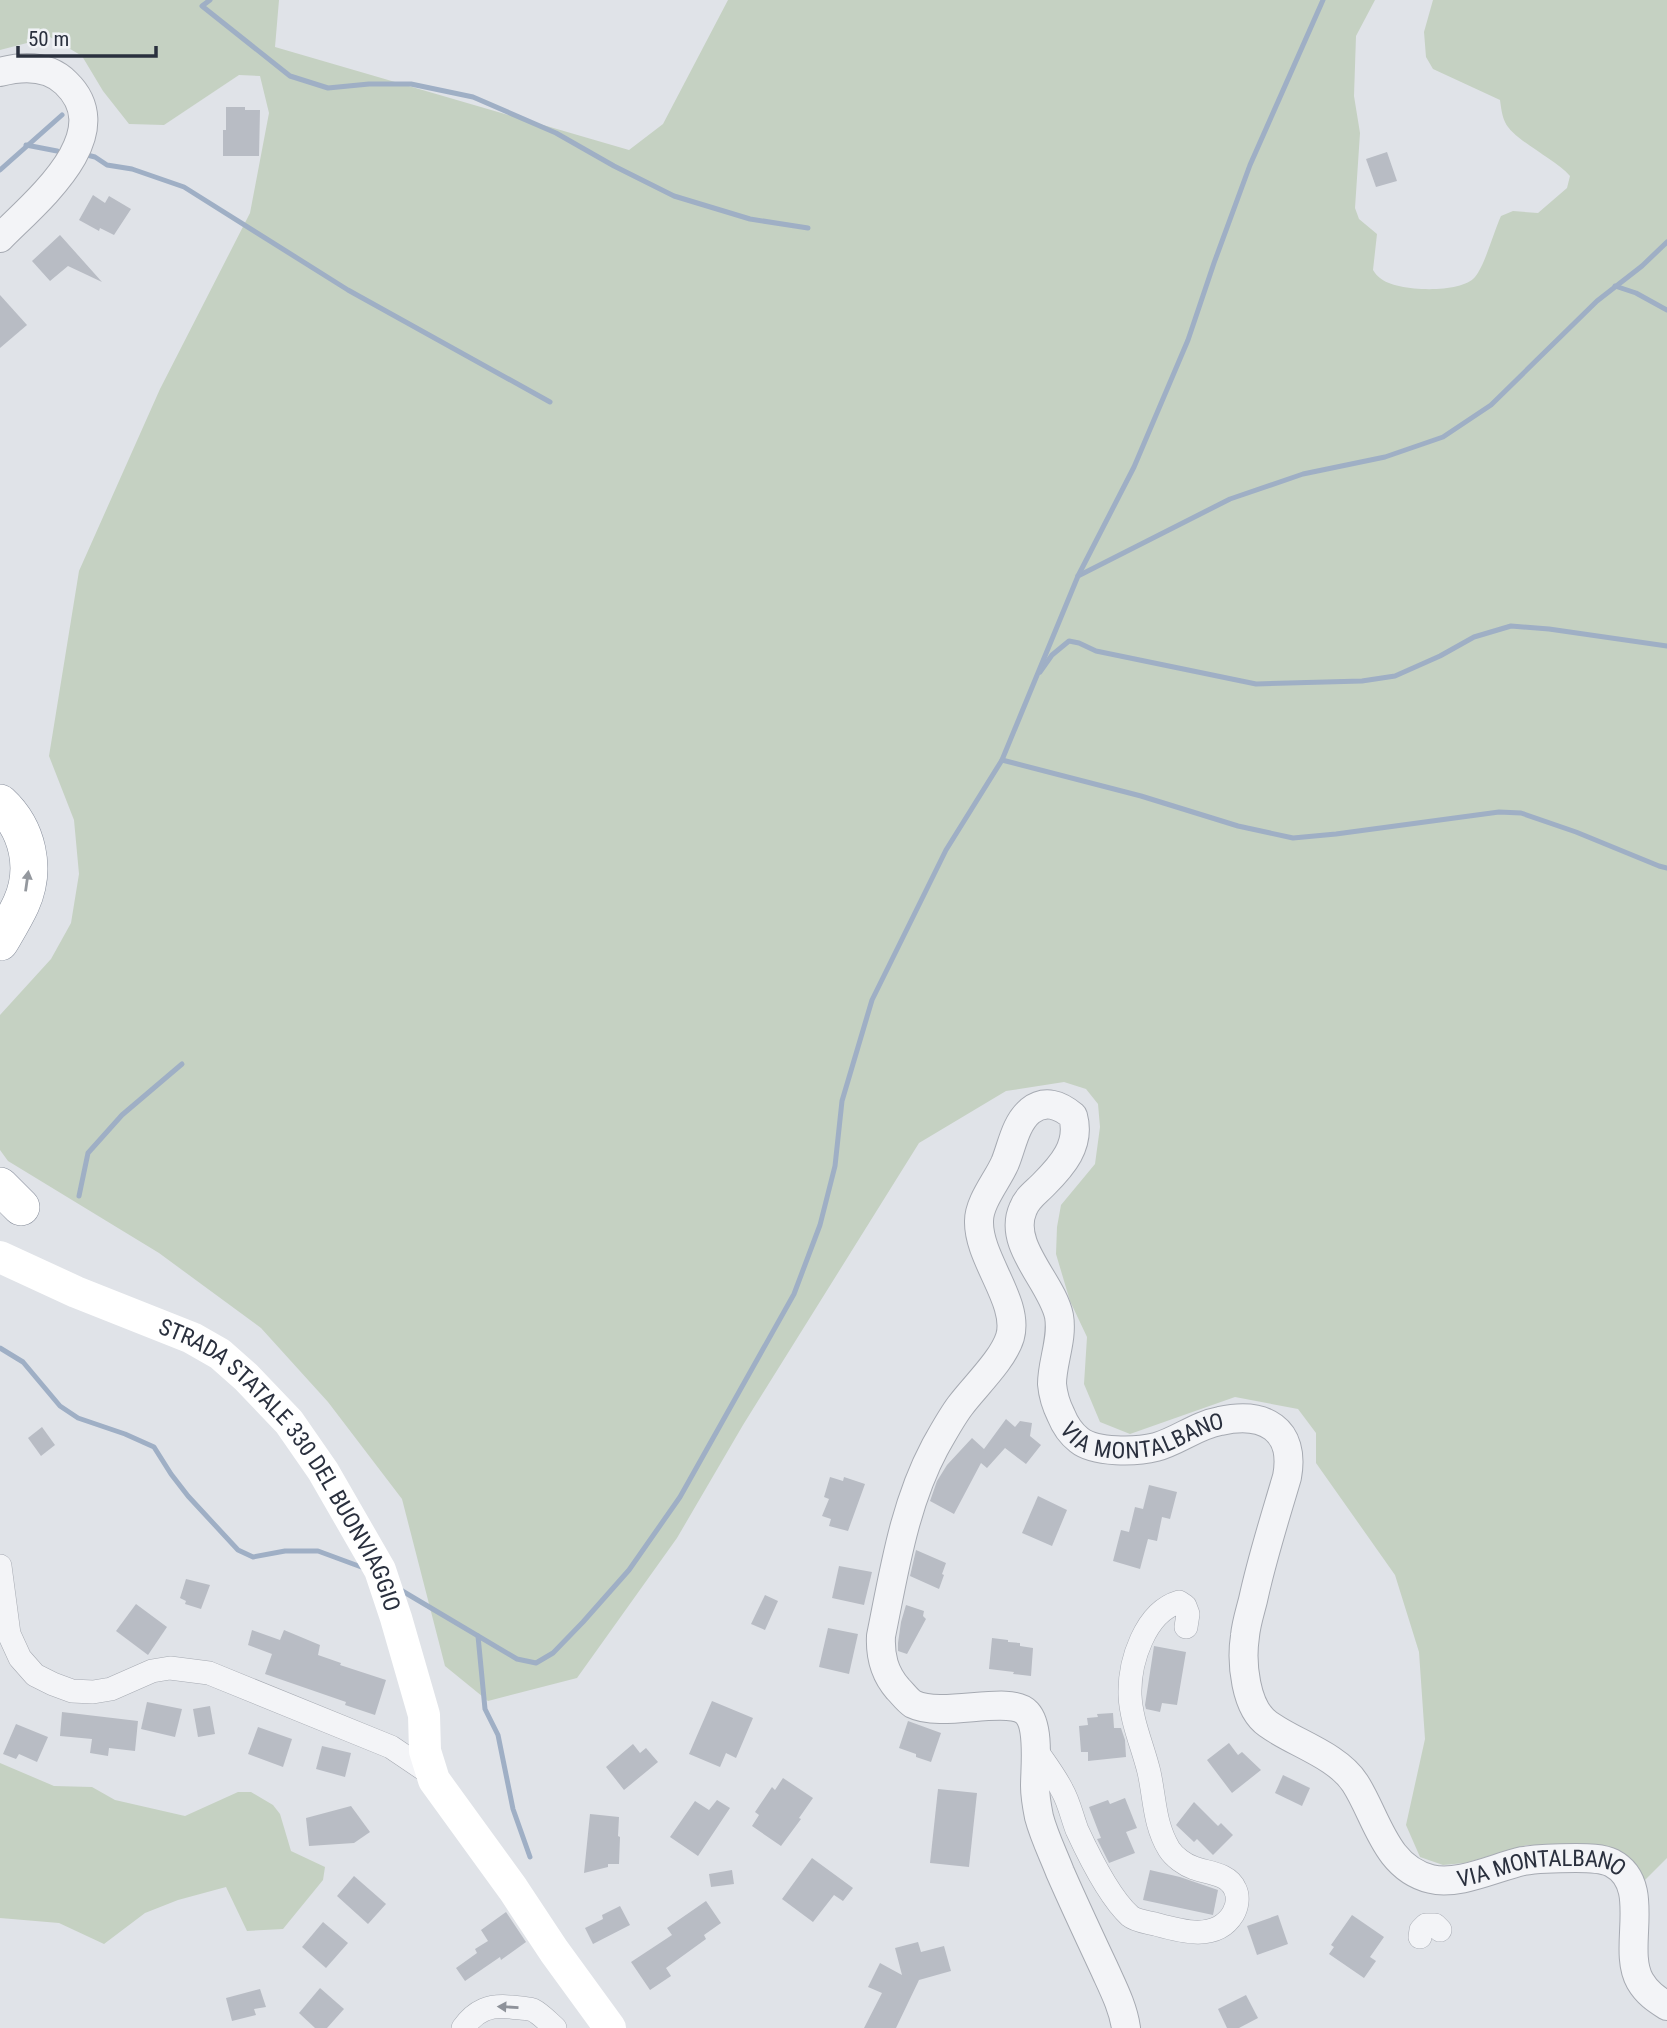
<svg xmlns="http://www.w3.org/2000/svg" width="1667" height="2028" viewBox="0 0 1667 2028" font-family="'Roboto Condensed',sans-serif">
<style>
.green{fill:#c5d1c2}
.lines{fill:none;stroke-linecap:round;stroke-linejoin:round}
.stream{stroke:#9fafc5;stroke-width:5}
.building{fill:#b8bcc4}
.minor-casing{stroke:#a6aab2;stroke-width:24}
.tertiary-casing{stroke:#a6aab2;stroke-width:30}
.trunk-casing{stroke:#89909d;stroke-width:38}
.minor{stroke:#f3f4f7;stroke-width:23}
.tertiary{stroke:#f3f4f7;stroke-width:28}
.secondary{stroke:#fff;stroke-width:32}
.trunk{stroke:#fff;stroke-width:37}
.oneway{fill:#94989e}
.oneway2{fill:#8e929a}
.labels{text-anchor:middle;stroke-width:5;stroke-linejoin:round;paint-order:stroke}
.street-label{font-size:23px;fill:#2a303e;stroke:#f0f2f6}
</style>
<rect width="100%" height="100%" fill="#e0e3e8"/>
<!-- green -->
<g class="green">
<path d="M 0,0 L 279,0 L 275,47 L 629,150 L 663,124 L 728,0 L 1375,0 L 1356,36 L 1354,96 L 1360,133 L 1355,208 L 1359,219 L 1377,234 L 1373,270 C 1375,273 1377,276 1380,278 C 1396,292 1461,294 1475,277 C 1485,265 1494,231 1501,216 L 1513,211 L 1538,213 L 1567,188 L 1570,176 C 1554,158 1513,140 1505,122 C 1502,116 1501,107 1500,100 L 1433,69 L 1426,57 L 1424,32 L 1433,0 L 1667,0 L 1667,1858 L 1645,1880 L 1629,1857 L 1605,1848 L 1527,1845 L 1465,1863 L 1443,1865 L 1420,1857 L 1406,1825 L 1425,1739 L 1419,1652 L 1395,1575 L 1316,1463 L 1316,1433 L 1298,1409 L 1235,1397 L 1130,1434 L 1100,1422 L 1084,1384 L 1087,1337 L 1070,1301 L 1056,1254 L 1057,1227 L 1061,1205 L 1095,1164 L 1100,1127 L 1098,1104 L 1086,1089 L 1064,1082 L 1006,1091 L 919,1143 L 743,1425 L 677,1538 L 577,1678 L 488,1701 L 445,1666 L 402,1499 L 328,1402 L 261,1328 L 159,1253 L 8,1161 L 0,1150 L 0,1015 L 51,959 L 71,923 L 79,874 L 74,820 L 49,756 L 79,571 L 160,389 L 250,213 L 269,113 L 260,76 L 239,75 L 164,125 L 129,124 L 103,91 L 82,56 L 50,37 L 0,50 Z"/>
<polygon points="0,1763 54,1786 92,1787 115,1800 185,1816 238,1792 251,1792 273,1805 280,1814 291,1851 325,1867 323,1880 283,1929 247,1931 226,1887 178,1900 145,1913 104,1944 59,1923 0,1918"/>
</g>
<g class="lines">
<!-- stream -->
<g class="stream">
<polyline points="210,0 202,6 290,76 328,88 369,84 411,84 473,97 556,133 614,166 674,196 750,219 808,228"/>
<polyline points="26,145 57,151"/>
<polyline points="87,155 95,157 107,165 132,169 184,187 348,290 550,402"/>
<polyline points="0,170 62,115"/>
<polyline points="1615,286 1636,293 1667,310"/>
<polyline points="1078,576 1230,499 1303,474 1385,457 1443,437 1491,405 1597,301 1642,266 1667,242"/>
<polyline points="1040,672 1052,655 1069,641 1079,643 1096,651 1256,684 1362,681 1395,676 1440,656 1474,637 1511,626 1549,629 1667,646"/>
<polyline points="1002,760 1141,796 1238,826 1293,838 1336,834 1499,812 1521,813 1576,832 1659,866 1667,868"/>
<polyline points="79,1196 88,1153 122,1115 182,1064"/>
<polyline points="0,1348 23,1362 60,1406 78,1418 125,1434 154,1447 171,1474 188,1496 238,1550 253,1557 285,1551 318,1551 364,1568"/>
<polyline points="399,1589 517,1659 536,1663 553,1653 583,1622 629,1570 680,1497 794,1294 820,1225 835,1166 842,1101 872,1000 946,850 1002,760 1078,576 1134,467 1188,340 1214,263 1250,165 1323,0"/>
<polyline points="478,1636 485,1709 498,1735 513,1809 530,1857"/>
</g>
</g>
<!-- building -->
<g class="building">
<polygon points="226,107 245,107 245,110 260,110 259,156 223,156 223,130 226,130"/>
<polygon points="1387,152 1397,181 1376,187 1366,159"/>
<polygon points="93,195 105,203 109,196 131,209 114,235 100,228 99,231 79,220"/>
<polygon points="60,235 102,282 68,266 50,281 32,261"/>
<polygon points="0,295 27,325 0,348"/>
<polygon points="1006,1419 1015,1427 1020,1421 1032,1423 1030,1436 1041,1445 1026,1464 1005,1448 987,1468 981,1463 954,1514 930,1501 937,1481 947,1465 972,1438 984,1449"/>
<polygon points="42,1427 55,1445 41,1456 28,1438"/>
<polygon points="830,1477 843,1481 844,1477 865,1484 848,1531 829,1526 831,1519 822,1516 829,1499 824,1497"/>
<polygon points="1149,1485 1177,1492 1170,1519 1162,1517 1157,1541 1148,1539 1140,1569 1113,1561 1121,1530 1129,1532 1135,1507 1143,1509"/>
<polygon points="1038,1496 1067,1510 1052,1546 1022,1533"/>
<polygon points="916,1550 946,1563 942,1574 944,1575 939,1589 910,1576"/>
<polygon points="839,1566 872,1572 864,1605 832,1598"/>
<polygon points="186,1579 210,1585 201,1609 185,1604 186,1601 180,1598"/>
<polygon points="765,1595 778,1601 765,1630 751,1624"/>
<polygon points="136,1604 167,1627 148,1655 116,1631"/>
<polygon points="906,1605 924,1611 923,1616 926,1619 907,1654 898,1651 898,1643 901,1622"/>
<polygon points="828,1628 858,1634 849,1674 819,1667"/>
<polygon points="252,1630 280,1640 284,1630 320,1645 318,1655 341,1663 340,1665 386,1680 375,1715 345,1705 346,1702 265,1674 272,1654 248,1645"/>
<polygon points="992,1638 1008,1640 1008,1642 1020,1643 1020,1646 1033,1648 1031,1676 1013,1674 1014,1672 989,1669"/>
<polygon points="1154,1646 1186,1652 1177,1705 1162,1703 1160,1712 1146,1709 1145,1705"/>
<polygon points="712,1701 753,1718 736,1758 726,1753 720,1767 689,1754"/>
<polygon points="147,1702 182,1709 175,1737 141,1729"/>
<polygon points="210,1706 215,1734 198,1737 193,1709"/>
<polygon points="62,1712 138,1721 135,1751 109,1748 108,1756 90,1753 92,1739 60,1736"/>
<polygon points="1113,1713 1114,1728 1121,1728 1125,1740 1126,1757 1088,1761 1088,1752 1081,1752 1079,1726 1088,1725 1087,1718 1098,1717 1097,1714"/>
<polygon points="908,1721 941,1733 931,1762 916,1757 916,1754 899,1748"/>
<polygon points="16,1724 48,1737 37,1762 19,1754 16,1759 3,1754"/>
<polygon points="258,1727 292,1739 283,1767 248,1754"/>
<polygon points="1229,1743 1238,1755 1242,1752 1261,1770 1232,1793 1207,1760"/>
<polygon points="633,1744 640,1753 646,1748 658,1762 624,1790 606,1767"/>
<polygon points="322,1746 351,1753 345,1777 316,1769"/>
<polygon points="1283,1775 1310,1788 1302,1806 1275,1793"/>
<polygon points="783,1778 813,1798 799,1818 801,1819 781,1846 752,1826 759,1815 755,1812 772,1787 775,1790"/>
<polygon points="938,1789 977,1793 969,1867 930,1863"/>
<polygon points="1125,1798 1137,1828 1126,1832 1135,1853 1109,1863 1097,1839 1101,1838 1089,1807 1108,1800 1110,1804"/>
<polygon points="717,1800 730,1808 698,1856 670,1837 695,1801 709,1810"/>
<polygon points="1194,1802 1218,1826 1221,1823 1233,1835 1213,1855 1197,1839 1194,1842 1176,1825"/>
<polygon points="351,1806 370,1832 354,1843 309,1846 306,1818"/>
<polygon points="590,1814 619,1817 618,1836 620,1837 619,1864 608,1864 608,1867 584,1873"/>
<polygon points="812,1858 853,1888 843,1901 834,1895 813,1922 782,1899"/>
<polygon points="732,1870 734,1884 711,1887 709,1874"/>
<polygon points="1150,1870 1180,1877 1218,1890 1213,1915 1143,1900"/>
<polygon points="354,1876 386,1904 368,1924 337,1896"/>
<polygon points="706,1901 721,1923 704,1935 706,1939 666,1968 671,1976 650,1990 631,1962 672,1935 667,1928"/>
<polygon points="620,1906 630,1925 593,1944 585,1928 603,1919 602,1915"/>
<polygon points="506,1912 526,1942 501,1960 500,1957 465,1981 456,1968 477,1953 475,1949 488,1941 481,1930"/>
<polygon points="1278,1915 1288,1944 1257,1955 1247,1926"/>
<polygon points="1352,1915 1384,1937 1370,1957 1376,1961 1364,1978 1329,1954 1334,1947 1331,1945"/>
<polygon points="323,1922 348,1943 326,1968 302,1947"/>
<polygon points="918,1942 921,1952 944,1946 951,1971 919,1980 896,2028 864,2028 882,1993 868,1987 880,1963 902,1975 895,1948"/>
<polygon points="320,1988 344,2009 327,2028 315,2028 299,2013"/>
<polygon points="260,1989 266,2007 254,2009 256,2015 232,2021 226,1998"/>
<polygon points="1246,1995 1258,2018 1239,2028 1227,2028 1218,2009"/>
</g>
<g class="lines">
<defs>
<g id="minor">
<polyline points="0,1566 9,1634 20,1658 35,1675 53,1684 72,1691 93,1692 111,1689 152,1671 170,1668 209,1673 391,1747 425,1770 434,1780"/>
<path d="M 1036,1750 C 1045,1763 1055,1776 1062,1790 C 1069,1802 1072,1817 1077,1830 C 1089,1856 1109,1897 1130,1916 C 1136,1921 1147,1922 1155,1924 C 1180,1931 1216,1942 1233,1914 C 1237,1907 1239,1897 1235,1889 C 1228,1873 1207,1873 1194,1868 C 1185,1865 1174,1857 1169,1849 C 1154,1824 1155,1799 1149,1772 C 1143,1747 1131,1721 1130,1695 C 1129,1662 1145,1612 1179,1602 L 1185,1606 L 1188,1614 L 1186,1627"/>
<polyline points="1420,1937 1421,1930 1426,1925 1435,1925 1440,1930"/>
<path d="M 463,2028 C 476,2010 489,2005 511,2007 C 518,2008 526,2008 533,2010 C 541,2014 548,2022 555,2028"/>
</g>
<g id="tertiary">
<path d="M 0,72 C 23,66 48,65 66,83 C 120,135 34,203 0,238"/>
<path id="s1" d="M 1126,2028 C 1123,2007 1113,1988 1104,1968 C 1089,1936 1074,1904 1060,1872 C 1053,1854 1044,1836 1039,1817 C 1037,1807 1035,1796 1035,1786 C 1035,1767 1040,1727 1027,1713 C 1010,1694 943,1719 913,1704 C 907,1700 903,1694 898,1689 C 884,1673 880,1656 881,1636 C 894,1572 904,1505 935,1447 C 943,1433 951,1418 960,1406 C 974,1387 1003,1360 1010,1337 C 1020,1302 978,1259 979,1221 C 979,1202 997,1181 1005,1163 C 1012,1146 1015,1124 1030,1111 C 1045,1099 1060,1105 1073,1116 C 1081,1145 1062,1166 1043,1185 C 1035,1193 1027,1198 1023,1209 C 1007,1245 1052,1282 1059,1316 C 1063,1339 1052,1362 1052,1384 C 1053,1395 1056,1405 1061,1415 C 1065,1425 1070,1433 1079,1440 C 1095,1453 1136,1452 1156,1447 C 1178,1441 1197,1425 1220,1421 C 1264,1411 1296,1429 1287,1477 C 1275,1518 1262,1558 1253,1600 C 1250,1612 1246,1624 1245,1636 C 1241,1662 1245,1708 1268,1724 C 1294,1743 1337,1755 1355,1783 C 1377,1817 1385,1868 1431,1879 C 1458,1886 1496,1867 1523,1861 C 1541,1858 1558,1858 1576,1858 C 1587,1858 1602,1858 1612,1863 C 1654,1885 1621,1948 1640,1981 C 1647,1993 1656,1999 1667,2006"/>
</g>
<g id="trunk">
<path d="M 0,803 C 28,829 37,869 21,904 C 15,917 7,930 0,942"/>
<polyline points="0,1186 21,1207"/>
</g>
</defs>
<!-- minor casing -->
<use href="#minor" class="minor-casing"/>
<!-- tertiary casing -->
<use href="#tertiary" class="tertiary-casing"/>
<!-- trunk casing -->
<use href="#trunk" class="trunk-casing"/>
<!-- minor -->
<use href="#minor" class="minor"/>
<!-- tertiary -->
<use href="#tertiary" class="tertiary"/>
<!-- secondary -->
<path class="secondary" id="s2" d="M 0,1257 L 76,1292 L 192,1338 L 220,1354 L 246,1377 L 289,1422 L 323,1471 L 380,1570 L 396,1618 L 424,1715 L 425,1751 L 434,1780 L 513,1889 L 554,1951 L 610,2028"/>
<!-- trunk -->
<use href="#trunk" class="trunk"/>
</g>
<!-- one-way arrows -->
<defs><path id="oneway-solid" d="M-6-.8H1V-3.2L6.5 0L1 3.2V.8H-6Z" transform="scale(1.75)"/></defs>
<use class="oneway" href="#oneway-solid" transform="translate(27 881) rotate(-82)"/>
<use class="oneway2" href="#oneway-solid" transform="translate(508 2007) rotate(-177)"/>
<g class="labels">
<!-- street labels -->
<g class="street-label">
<text dy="8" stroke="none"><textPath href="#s1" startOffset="1578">VIA MONTALBANO</textPath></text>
<text dy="8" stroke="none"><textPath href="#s2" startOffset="364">STRADA STATALE 330 DEL BUONVIAGGIO</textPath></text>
<text dy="8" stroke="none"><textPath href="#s1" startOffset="2375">VIA MONTALBANO</textPath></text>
</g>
</g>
<!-- scale -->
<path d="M18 46v10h138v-10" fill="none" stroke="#2a303e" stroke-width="3.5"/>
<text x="28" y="46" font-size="21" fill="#2a303e" stroke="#f0f2f6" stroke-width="5" paint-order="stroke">50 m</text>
</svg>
